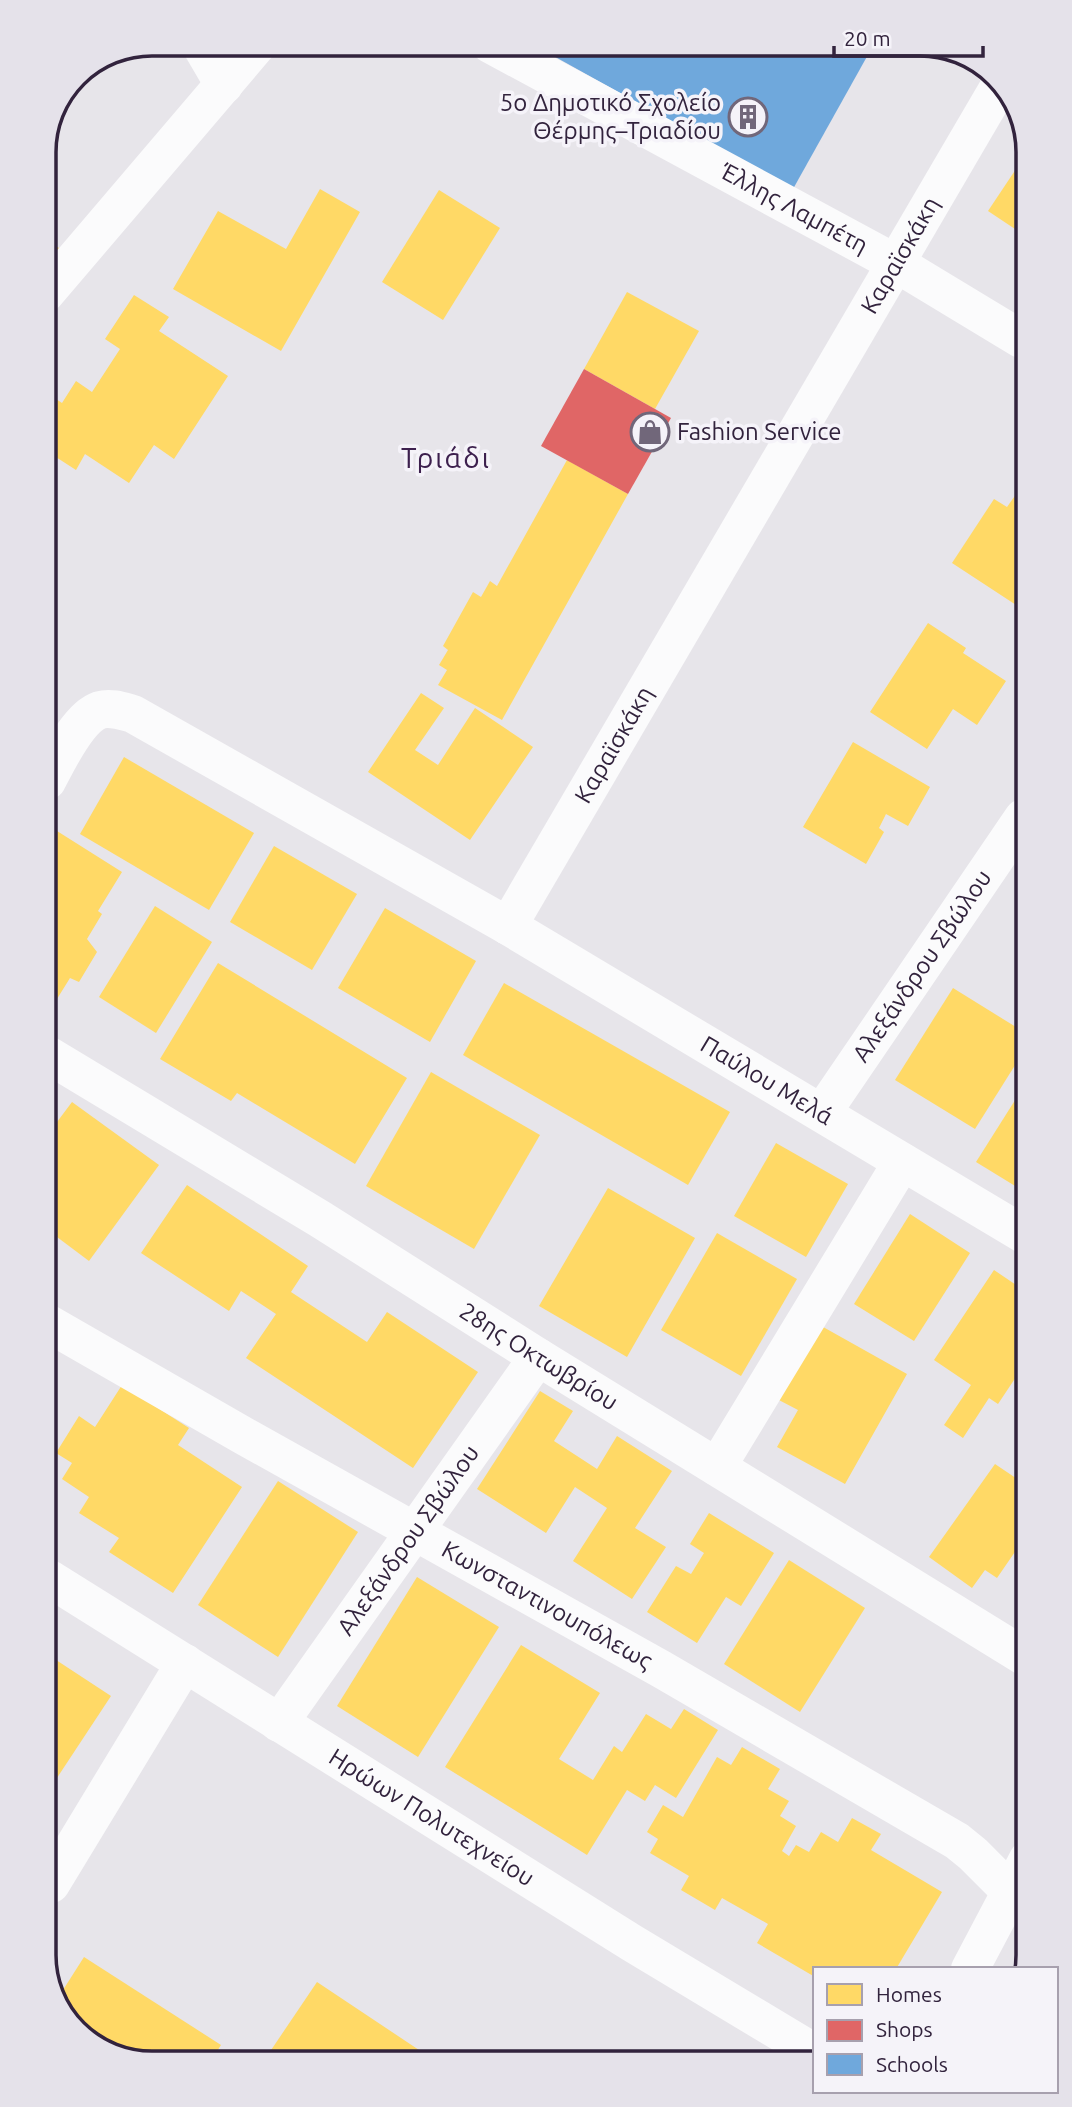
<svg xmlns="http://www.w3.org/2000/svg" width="1072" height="2107" viewBox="0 0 1072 2107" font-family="Ubuntu,sans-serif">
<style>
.homes{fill:#ffd966}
.shops{fill:#e06666}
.schools{fill:#6fa8dc}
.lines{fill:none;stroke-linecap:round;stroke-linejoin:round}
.minor{stroke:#fbfbfc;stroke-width:38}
.tertiary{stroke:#fbfbfc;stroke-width:38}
.labels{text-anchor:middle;stroke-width:7;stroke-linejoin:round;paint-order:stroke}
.poi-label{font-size:24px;fill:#32233d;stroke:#f5f3f9;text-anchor:end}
.street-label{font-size:24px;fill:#32233d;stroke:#f5f3f9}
.quarter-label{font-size:28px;letter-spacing:2px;fill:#3d204e;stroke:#f5f3f9}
.rim{fill:none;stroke:#32233d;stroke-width:3.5}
</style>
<rect width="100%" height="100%" fill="#e7e5ea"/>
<!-- homes -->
<g class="homes">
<polygon points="1020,163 1021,233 988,211"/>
<polygon points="320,189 360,212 281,351 173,289 218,211 286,249"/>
<polygon points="439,190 500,228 443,320 382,282"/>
<polygon points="44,239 59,248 44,265"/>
<polygon points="627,292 699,331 655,409 584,369"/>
<polygon points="134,295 169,317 159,331 228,376 174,459 154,445 129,483 85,454 76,470 45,450 45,401 50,395 62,403 76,381 92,392 120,349 105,339"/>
<polygon points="567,460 628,494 502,720 438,685 447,670 439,665 448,650 443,646 473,592 481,597 490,581 497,586"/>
<polygon points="1022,486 1022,609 952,563 994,499 1007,507"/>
<polygon points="928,623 966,648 963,653 1006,681 977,725 953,709 927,749 870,712"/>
<polygon points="421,693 444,708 415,750 438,765 475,708 533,747 470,840 368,772"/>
<polygon points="853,742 930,787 908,826 886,814 879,828 884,832 866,864 803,827"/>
<polygon points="124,757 254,833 209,910 80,834"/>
<polygon points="57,831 122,872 98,911 102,914 87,939 97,952 79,982 70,978 52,1007 48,1004 47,846"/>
<polygon points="274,846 357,894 312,970 230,922"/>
<polygon points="155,906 212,942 156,1033 99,997"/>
<polygon points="385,908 476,961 430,1042 338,988"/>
<polygon points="218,963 407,1078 355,1164 237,1093 231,1101 160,1059"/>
<polygon points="504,983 730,1112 688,1185 463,1055"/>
<polygon points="953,988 1024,1032 1024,1051 975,1129 895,1080"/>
<polygon points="431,1072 540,1135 474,1249 366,1186"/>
<polygon points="1024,1086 1025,1192 976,1162"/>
<polygon points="72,1102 159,1165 89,1261 49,1231 48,1134"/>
<polygon points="776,1143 848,1184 806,1257 734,1216"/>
<polygon points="187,1185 308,1266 291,1292 367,1342 387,1312 478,1372 413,1468 246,1358 276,1314 241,1291 229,1311 141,1253"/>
<polygon points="608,1188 695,1238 627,1357 539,1306"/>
<polygon points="910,1214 970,1253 914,1341 854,1304"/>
<polygon points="717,1233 797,1279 741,1376 661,1330"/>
<polygon points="994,1270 1025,1291 1026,1362 998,1404 989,1398 963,1438 944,1425 971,1385 934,1360"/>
<polygon points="816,1323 907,1374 845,1484 777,1447 798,1410 775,1398"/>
<polygon points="122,1385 189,1428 178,1445 242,1487 173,1593 109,1552 119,1538 79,1513 89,1497 62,1479 72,1463 56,1453 79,1416 95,1427"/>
<polygon points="540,1391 573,1411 554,1441 597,1469 617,1436 672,1471 635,1528 666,1547 632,1599 573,1561 607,1508 575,1487 546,1533 477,1489"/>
<polygon points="995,1464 1026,1485 1026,1516 1024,1520 1026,1522 1026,1536 997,1578 985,1570 972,1588 929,1557"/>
<polygon points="278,1481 358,1532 278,1657 198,1605"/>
<polygon points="709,1513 774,1553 741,1606 726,1597 697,1643 647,1612 676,1566 691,1574 704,1553 690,1544"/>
<polygon points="789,1560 865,1608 800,1712 724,1664"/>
<polygon points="417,1577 499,1627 418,1757 337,1706"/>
<polygon points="521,1645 600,1693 559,1759 593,1780 614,1746 622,1752 646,1714 671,1729 684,1709 718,1730 676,1798 655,1785 645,1801 627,1790 587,1855 445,1767"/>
<polygon points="50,1656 111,1696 51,1787"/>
<polygon points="742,1747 780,1769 768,1789 789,1801 780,1816 796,1826 782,1851 789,1856 796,1845 809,1852 821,1832 838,1842 852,1818 881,1834 871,1850 942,1892 896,1969 815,1969 815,1977 757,1943 768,1924 722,1898 715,1910 681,1890 689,1876 650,1853 658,1839 647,1832 663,1805 683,1817 717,1757 731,1765"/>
<polygon points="84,1957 221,2045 210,2062 145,2063 92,2045 56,2001"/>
<polygon points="317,1982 434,2060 263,2062"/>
</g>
<!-- shops -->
<polygon class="shops" points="584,369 671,418 628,494 541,446"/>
<!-- schools -->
<polygon class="schools" points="532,44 874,44 793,189"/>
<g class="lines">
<!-- minor -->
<g class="minor">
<polyline points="200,44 224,85"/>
<path id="s1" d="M 490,44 L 897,264 L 1021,339"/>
<polyline points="45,294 258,44"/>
<path id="s2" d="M 47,781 C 58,761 77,718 100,710 C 111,707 122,711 133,714 L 508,926 L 1025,1235"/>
<path id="s3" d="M 508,926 L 1000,85"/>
<path id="s4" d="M 48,1055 L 320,1219 L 538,1357 L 1027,1658"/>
<path id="s5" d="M 822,1113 L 1023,818"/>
<path id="s6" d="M 49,1324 L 244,1436 L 661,1669 L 957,1841 L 973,1854 L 1028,1909"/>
<polyline points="717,1467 902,1162"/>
<path id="s7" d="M 279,1723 L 538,1357"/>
<polyline points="51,1884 185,1663"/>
<polyline points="970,1969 1028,1859"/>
</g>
<!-- tertiary -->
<path class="tertiary" id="s8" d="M 50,1579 L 632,1943 L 815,2053"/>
</g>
<!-- icons -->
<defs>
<symbol id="building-ring" viewBox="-11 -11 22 22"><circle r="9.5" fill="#f5f3f9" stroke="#71677a" stroke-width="1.5"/><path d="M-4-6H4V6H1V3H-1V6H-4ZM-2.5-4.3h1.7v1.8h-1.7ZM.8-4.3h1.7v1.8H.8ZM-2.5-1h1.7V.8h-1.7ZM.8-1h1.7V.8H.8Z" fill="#71677a"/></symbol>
<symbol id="shop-ring" viewBox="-11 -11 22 22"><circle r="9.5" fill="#f5f3f9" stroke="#71677a" stroke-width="1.5"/><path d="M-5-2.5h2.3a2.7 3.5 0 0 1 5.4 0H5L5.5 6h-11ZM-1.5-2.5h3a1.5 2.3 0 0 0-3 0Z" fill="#71677a"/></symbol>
</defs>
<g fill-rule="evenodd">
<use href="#building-ring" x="726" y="95" width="44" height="44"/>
<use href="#shop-ring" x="628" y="410" width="44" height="44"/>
</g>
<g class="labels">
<!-- poi labels -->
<g class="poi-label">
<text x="721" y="111">5ο Δημοτικό Σχολείο<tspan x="721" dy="28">Θέρμης–Τριαδίου</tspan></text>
<text x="677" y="440" text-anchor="start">Fashion Service</text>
</g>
<!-- street labels -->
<g class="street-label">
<text dy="8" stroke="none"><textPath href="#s1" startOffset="346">Έλλης Λαμπέτη</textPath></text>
<text dy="8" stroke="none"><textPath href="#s3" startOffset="777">Καραϊσκάκη</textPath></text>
<text dy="8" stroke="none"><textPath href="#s3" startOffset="210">Καραϊσκάκη</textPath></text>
<text dy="8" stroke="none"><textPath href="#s5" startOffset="178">Αλεξάνδρου Σβώλου</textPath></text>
<text dy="8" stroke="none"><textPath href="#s2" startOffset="856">Παύλου Μελά</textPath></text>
<text dy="8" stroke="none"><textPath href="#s4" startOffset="576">28ης Οκτωβρίου</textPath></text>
<text dy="8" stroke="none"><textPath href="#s7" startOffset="224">Αλεξάνδρου Σβώλου</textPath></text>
<text dy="8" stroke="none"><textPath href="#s6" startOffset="572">Κωνσταντινουπόλεως</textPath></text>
<text dy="8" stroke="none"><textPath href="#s8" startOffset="450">Ηρώων Πολυτεχνείου</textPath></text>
</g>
<!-- quarter labels -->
<g class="quarter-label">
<text x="446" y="468">Τριάδι</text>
</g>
</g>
<!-- crop -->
<path d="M0 0H1072V2107H0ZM152 56H920A96 96 0 0 1 1016 152V1955A96 96 0 0 1 920 2051H152A96 96 0 0 1 56 1955V152A96 96 0 0 1 152 56Z" fill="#e5e2ea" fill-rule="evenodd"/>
<path class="rim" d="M152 56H920A96 96 0 0 1 1016 152V1955A96 96 0 0 1 920 2051H152A96 96 0 0 1 56 1955V152A96 96 0 0 1 152 56Z"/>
<!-- legend -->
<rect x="813" y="1967" width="245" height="126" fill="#f5f3f9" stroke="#a7a0ae" stroke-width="2"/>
<rect x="827" y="1984" width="35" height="21" fill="#ffd966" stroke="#a7a0ae" stroke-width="2"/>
<text x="876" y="2002" font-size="21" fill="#32233d">Homes</text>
<rect x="827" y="2020" width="35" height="21" fill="#e06666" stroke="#a7a0ae" stroke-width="2"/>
<text x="876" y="2037" font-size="21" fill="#32233d">Shops</text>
<rect x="827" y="2054" width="35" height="21" fill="#6fa8dc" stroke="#a7a0ae" stroke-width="2"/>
<text x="876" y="2072" font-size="21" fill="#32233d">Schools</text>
<!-- scale -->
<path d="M834 46v10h149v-10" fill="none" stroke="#32233d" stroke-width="3.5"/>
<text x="844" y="46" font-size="21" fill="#32233d" stroke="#f5f3f9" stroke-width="5" paint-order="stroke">20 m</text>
</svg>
